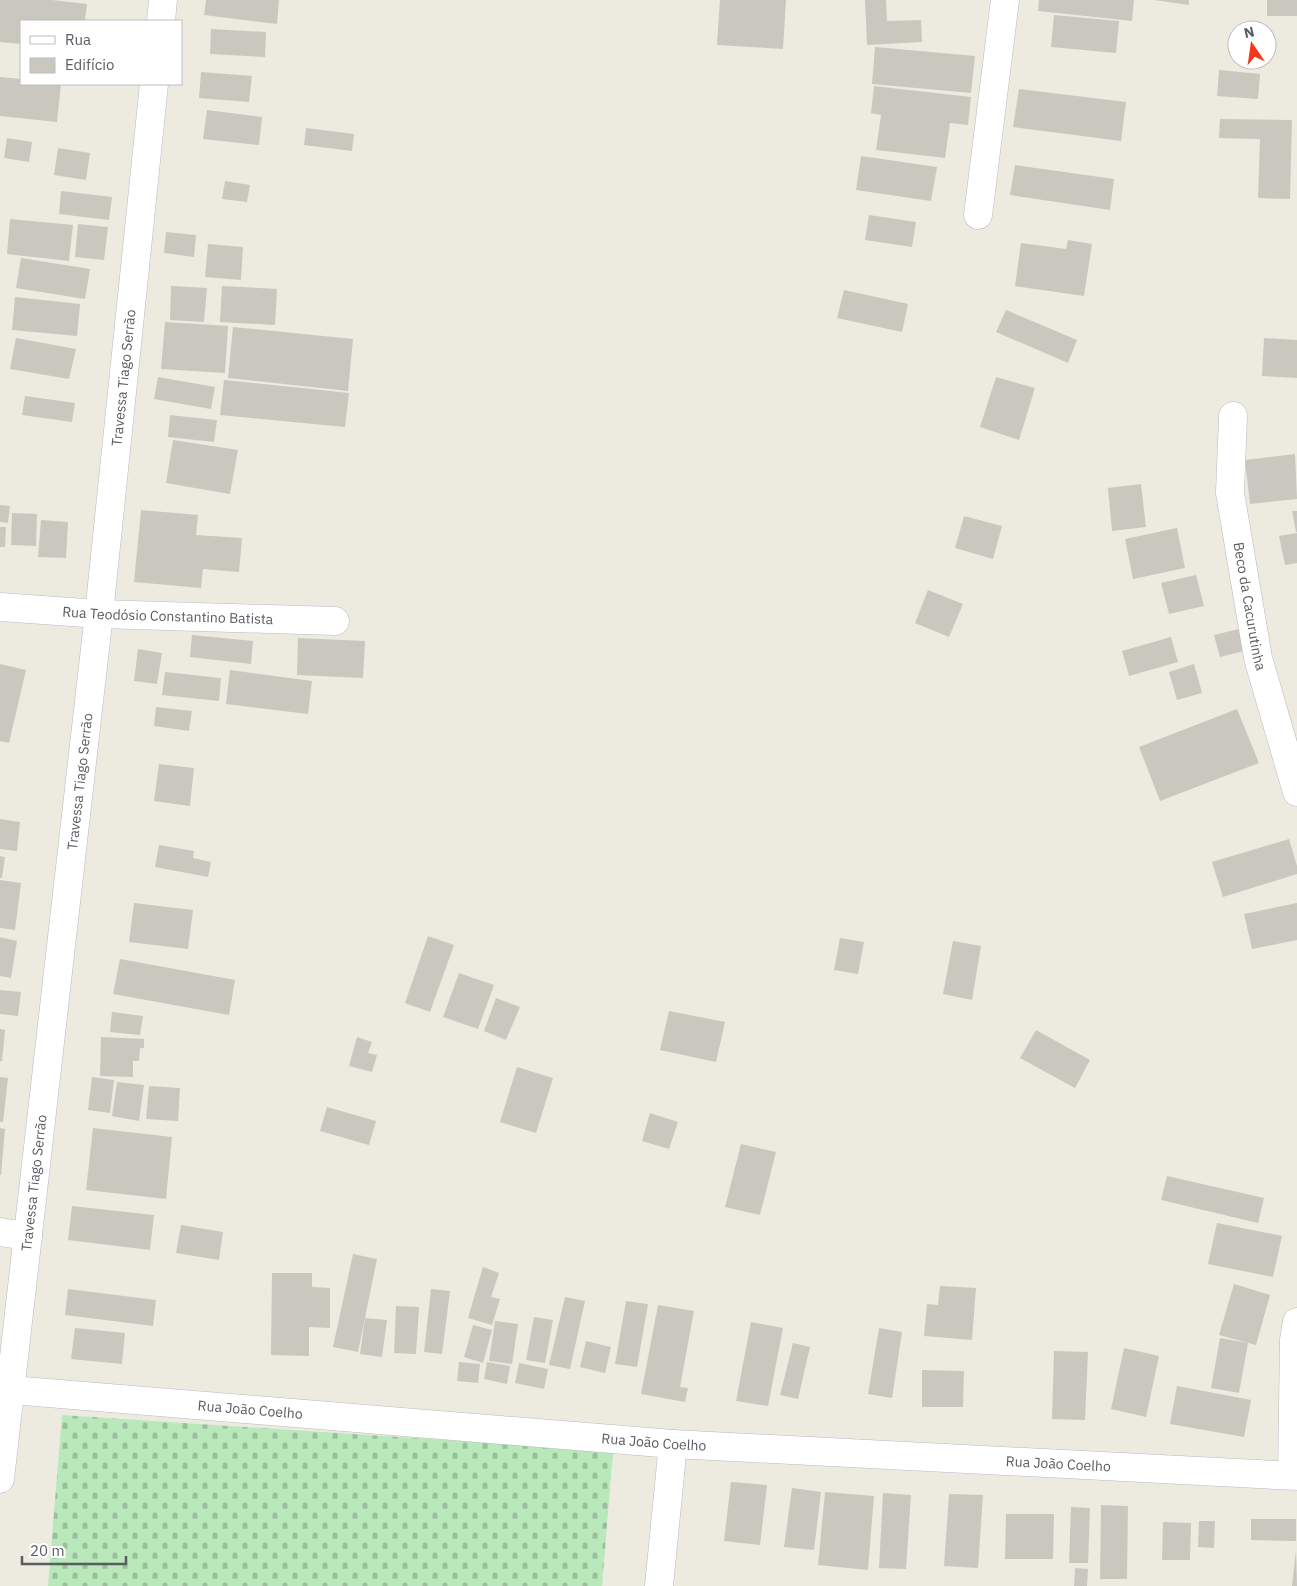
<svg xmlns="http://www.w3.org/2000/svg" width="1297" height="1586" viewBox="0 0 1297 1586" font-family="'IBM Plex Sans',sans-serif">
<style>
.cemetery{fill:url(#cemetery-stones)}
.building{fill:#cac7bf}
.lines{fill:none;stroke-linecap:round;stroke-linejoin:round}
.minor-casing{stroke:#b8bac0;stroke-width:29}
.minor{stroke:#fff;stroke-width:28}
.labels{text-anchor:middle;stroke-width:4;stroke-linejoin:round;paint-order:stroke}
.street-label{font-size:14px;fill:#595c62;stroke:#fff}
</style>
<defs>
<pattern id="cemetery-stones" width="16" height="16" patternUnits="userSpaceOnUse" patternTransform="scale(1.25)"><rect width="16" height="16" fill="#b9e8bb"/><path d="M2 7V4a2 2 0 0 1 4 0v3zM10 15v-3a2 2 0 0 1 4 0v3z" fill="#99bf9b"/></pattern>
</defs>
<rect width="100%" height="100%" fill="#edebe0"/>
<!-- cemetery -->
<polygon class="cemetery" points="62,1415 613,1451 602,1586 48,1586"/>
<!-- building -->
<g class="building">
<polygon points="0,0 52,0 87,4 85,21 21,21 21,44 0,42"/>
<polygon points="206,0 279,0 277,24 204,15"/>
<polygon points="720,0 786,0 783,49 717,45"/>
<polygon points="865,0 886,0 887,21 921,20 922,42 867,45"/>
<polygon points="1039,0 1134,0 1132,21 1038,11"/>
<polygon points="1154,0 1189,0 1189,5"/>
<rect x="1267" y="0" width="30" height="16"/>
<polygon points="1054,15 1119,21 1116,53 1051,47"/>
<polygon points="211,29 266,32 265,57 210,54"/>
<polygon points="875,47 975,56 971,93 872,84"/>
<polygon points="1219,70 1260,74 1258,99 1217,96"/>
<polygon points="201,72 252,76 249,102 199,98"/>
<polygon points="0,77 21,79 21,84 61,84 57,122 0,116"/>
<polygon points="874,86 971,97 968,125 950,123 945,158 876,150 881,115 871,113"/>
<polygon points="1019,89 1126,102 1121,141 1013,127"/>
<polygon points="207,110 262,117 259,145 203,139"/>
<polygon points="1220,119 1292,120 1290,199 1258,198 1260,139 1219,138"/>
<polygon points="306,128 354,134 352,151 304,145"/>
<polygon points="7,138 32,142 29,162 4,158"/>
<polygon points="58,148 90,153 86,180 54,175"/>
<polygon points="861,156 937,167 931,201 856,190"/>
<polygon points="1015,165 1114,179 1110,210 1010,195"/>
<polygon points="225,181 250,185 247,202 222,199"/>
<polygon points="61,191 112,197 109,220 59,214"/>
<polygon points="869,215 916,222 912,247 865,240"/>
<polygon points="10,219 73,225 69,261 7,254"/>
<polygon points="78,224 108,227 104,260 75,257"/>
<polygon points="166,232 196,235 194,257 164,253"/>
<polygon points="1068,240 1092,244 1084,296 1015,286 1021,243 1066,249"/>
<polygon points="208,244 243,247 241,280 205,277"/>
<polygon points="21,258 90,269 85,299 16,288"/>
<polygon points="171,286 207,288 204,322 170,320"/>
<polygon points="222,286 277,289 275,325 220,322"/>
<polygon points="844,290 908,304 902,332 837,318"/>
<polygon points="15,297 80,304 77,336 12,330"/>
<polygon points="1006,310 1077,340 1068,363 996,332"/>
<polygon points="165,322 228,326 225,373 161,369"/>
<polygon points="233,327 353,339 348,391 228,378"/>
<polygon points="16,338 76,349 69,379 10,369"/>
<polygon points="1264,338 1297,340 1297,378 1262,376"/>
<polygon points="158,377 215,387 211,409 154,399"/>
<polygon points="996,377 1035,388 1019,440 980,427"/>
<polygon points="224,380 349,393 345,427 220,415"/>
<polygon points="25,396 75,403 72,422 22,415"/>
<polygon points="170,415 217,420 214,442 168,437"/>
<polygon points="173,440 238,450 230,494 166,483"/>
<polygon points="1295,454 1297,499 1250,504 1245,460"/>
<polygon points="1141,484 1146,527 1112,531 1108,488"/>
<polygon points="0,505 10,506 8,523 0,522"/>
<polygon points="141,510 198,515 196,535 242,538 239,572 203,569 201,588 134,582"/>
<polygon points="1292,511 1297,511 1297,532 1296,532"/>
<polygon points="12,513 37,514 36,546 11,545"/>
<polygon points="964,516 1002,526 993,559 955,548"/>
<polygon points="41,520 68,522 66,558 38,557"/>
<polygon points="0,527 6,527 5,547 0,547"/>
<polygon points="1177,528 1185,568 1133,579 1125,539"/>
<polygon points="1297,533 1297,563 1285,565 1279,536"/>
<polygon points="1196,575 1204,606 1169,614 1161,583"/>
<polygon points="928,590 963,604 949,637 915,623"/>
<polygon points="1239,629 1244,651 1220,657 1214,635"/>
<polygon points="192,635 253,641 251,664 190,657"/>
<polygon points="1171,637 1178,662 1129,676 1122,651"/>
<polygon points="298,638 365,641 363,678 297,675"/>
<polygon points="138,649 162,653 157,684 134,681"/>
<polygon points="0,664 26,670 9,743 0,741"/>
<polygon points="1194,664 1202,693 1177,700 1169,672"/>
<polygon points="230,670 312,681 308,714 226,704"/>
<polygon points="165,672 221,678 219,701 162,695"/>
<polygon points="156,707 192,711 189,731 154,726"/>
<polygon points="1237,709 1259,763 1160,801 1139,747"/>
<polygon points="159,764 194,768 190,806 154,801"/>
<polygon points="0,819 20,822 17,851 0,849"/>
<polygon points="1289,839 1297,866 1297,874 1223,897 1212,862"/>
<polygon points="159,845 194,851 193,858 211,862 208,877 155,867"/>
<polygon points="0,856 5,857 2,878 0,878"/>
<polygon points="0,880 21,883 15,930 0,928"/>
<polygon points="134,903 193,910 188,949 129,942"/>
<polygon points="1297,903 1297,940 1252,949 1244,914"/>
<polygon points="428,936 454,945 430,1012 405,1003"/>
<polygon points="0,937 17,941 11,978 0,976"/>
<polygon points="840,938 864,942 858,974 834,970"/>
<polygon points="953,941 981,946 972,1000 943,994"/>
<polygon points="120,959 235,980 229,1015 113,994"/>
<polygon points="459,973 494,985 478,1029 443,1017"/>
<polygon points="0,990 21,992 18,1016 0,1014"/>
<polygon points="496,998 520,1007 506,1040 484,1031"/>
<polygon points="669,1011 725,1022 716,1062 660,1050"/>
<polygon points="112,1012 143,1016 140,1035 110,1032"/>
<polygon points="0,1029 5,1030 2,1061 0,1061"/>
<polygon points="1036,1030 1090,1060 1075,1088 1020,1058"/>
<polygon points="101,1037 144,1039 144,1048 140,1048 139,1061 133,1061 133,1077 100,1076"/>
<polygon points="357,1037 372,1042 368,1053 377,1055 372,1072 349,1066"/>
<polygon points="517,1067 553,1078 536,1133 500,1122"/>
<polygon points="0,1077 8,1078 3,1122 0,1122"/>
<polygon points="92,1077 114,1080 110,1113 88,1110"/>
<polygon points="117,1082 144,1085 139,1121 112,1116"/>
<polygon points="149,1086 180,1088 178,1121 146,1119"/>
<polygon points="327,1107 376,1121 369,1145 320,1131"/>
<polygon points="650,1113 678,1122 669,1149 642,1141"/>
<polygon points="0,1128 5,1129 1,1175 0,1175"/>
<polygon points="93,1128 172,1137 166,1199 86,1190"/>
<polygon points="741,1144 776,1152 760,1215 725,1207"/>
<polygon points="1167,1176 1264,1198 1258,1223 1161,1200"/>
<polygon points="72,1206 154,1215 150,1250 68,1240"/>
<polygon points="1217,1223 1282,1236 1273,1277 1208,1264"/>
<polygon points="181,1225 223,1232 219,1260 176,1253"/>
<polygon points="353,1254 377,1259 358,1352 333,1347"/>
<polygon points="483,1267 499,1273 491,1297 500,1299 492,1325 468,1318"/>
<polygon points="272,1273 312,1273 312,1287 330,1288 330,1328 309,1327 309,1356 271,1355"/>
<polygon points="1234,1284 1270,1295 1256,1345 1219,1335"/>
<polygon points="940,1286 976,1288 972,1340 924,1336 927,1304 938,1305"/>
<polygon points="68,1289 156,1300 153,1326 65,1315"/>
<polygon points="431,1289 450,1291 442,1354 424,1352"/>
<polygon points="565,1297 585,1301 570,1369 549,1365"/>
<polygon points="626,1301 648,1304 637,1367 615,1364"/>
<polygon points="658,1305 694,1311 680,1387 688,1388 685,1402 641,1394"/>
<polygon points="396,1306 419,1307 416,1354 394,1353"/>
<polygon points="534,1317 553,1320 545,1363 526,1360"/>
<polygon points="365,1318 387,1320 382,1357 360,1354"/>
<polygon points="495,1321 518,1324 512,1364 489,1361"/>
<polygon points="751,1322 783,1328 768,1406 736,1401"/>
<polygon points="473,1325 492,1330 483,1363 464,1357"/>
<polygon points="75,1328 125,1333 122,1364 71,1359"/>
<polygon points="879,1328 902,1332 892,1398 868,1394"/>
<polygon points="1220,1338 1248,1343 1239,1393 1211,1388"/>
<polygon points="586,1341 611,1347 605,1373 580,1367"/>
<polygon points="793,1343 810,1347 798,1399 780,1395"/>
<polygon points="1124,1348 1159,1356 1146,1417 1111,1409"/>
<polygon points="1054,1351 1088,1352 1085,1420 1052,1419"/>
<polygon points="459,1362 480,1364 478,1383 457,1381"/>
<polygon points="487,1362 510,1366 507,1384 484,1379"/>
<polygon points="519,1363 548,1369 544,1389 515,1383"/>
<polygon points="922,1370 964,1371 963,1407 922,1407"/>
<polygon points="1177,1386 1251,1400 1244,1437 1170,1424"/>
<polygon points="731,1482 767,1485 760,1545 724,1541"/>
<polygon points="792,1488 821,1492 814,1550 784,1547"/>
<polygon points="825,1492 874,1496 868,1570 818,1565"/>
<polygon points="883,1493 911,1495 906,1569 879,1568"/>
<polygon points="949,1494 983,1495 978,1568 944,1566"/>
<polygon points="1101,1505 1128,1506 1127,1579 1100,1579"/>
<polygon points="1071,1507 1090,1508 1088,1563 1069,1563"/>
<polygon points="1006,1514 1054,1514 1053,1559 1005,1559"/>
<polygon points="1251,1519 1296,1519 1296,1541 1251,1540"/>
<polygon points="1199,1521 1215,1521 1214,1548 1198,1547"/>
<polygon points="1163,1522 1191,1523 1190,1560 1162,1560"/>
<polygon points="1296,1550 1297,1586 1292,1586"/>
<polygon points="1075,1568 1088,1569 1087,1586 1074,1586"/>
</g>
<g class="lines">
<defs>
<g id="minor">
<polyline points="161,21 163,0"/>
<polyline points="978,215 1005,0"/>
<path id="s1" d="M 1233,416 L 1230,493 L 1258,658 L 1297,792"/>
<path id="s2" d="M 0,607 L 99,614 L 335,621"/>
<polyline points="0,1232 28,1236"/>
<path id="s3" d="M 11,1390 L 673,1444 L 1297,1476"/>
<polyline points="1292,1475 1294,1340 1297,1322"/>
<path id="s4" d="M 0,1479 L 99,614 L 154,84"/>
<polyline points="659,1586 673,1444"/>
</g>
</defs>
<!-- minor casing -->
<use href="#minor" class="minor-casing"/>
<!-- minor -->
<use href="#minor" class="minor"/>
</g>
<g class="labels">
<!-- street labels -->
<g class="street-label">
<text dy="5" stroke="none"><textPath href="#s4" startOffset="1108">Travessa Tiago Serrão</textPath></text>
<text dy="5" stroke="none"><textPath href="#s1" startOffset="192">Beco da Cacurutinha</textPath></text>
<text dy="5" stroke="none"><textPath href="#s2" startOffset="168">Rua Teodósio Constantino Batista</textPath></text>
<text dy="5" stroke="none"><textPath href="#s4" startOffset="702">Travessa Tiago Serrão</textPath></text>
<text dy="5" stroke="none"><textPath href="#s4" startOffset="298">Travessa Tiago Serrão</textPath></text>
<text dy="5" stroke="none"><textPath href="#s3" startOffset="240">Rua João Coelho</textPath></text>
<text dy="5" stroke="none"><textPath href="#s3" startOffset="645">Rua João Coelho</textPath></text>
<text dy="5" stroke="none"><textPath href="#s3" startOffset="1050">Rua João Coelho</textPath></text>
</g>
</g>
<!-- legend -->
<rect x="20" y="20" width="162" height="65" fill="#ffffff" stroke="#bdbec0"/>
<rect x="30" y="36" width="25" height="8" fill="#ffffff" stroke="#bdbec0"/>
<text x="65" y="45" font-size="15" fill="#595c62">Rua</text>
<rect x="30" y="58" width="25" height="15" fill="#cac7bf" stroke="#bdbec0"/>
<text x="65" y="70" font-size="15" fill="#595c62">Edifício</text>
<!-- north arrow -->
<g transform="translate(1252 45) rotate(347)"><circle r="24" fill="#ffffff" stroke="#bdbec0"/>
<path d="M0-4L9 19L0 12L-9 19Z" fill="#f7371c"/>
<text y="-8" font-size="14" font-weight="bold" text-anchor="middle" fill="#595c62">N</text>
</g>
<!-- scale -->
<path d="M22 1556v8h104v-8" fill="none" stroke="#595c62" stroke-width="2.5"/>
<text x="30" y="1556" font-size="15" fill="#595c62" stroke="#ffffff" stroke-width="4" paint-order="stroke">20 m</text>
</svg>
